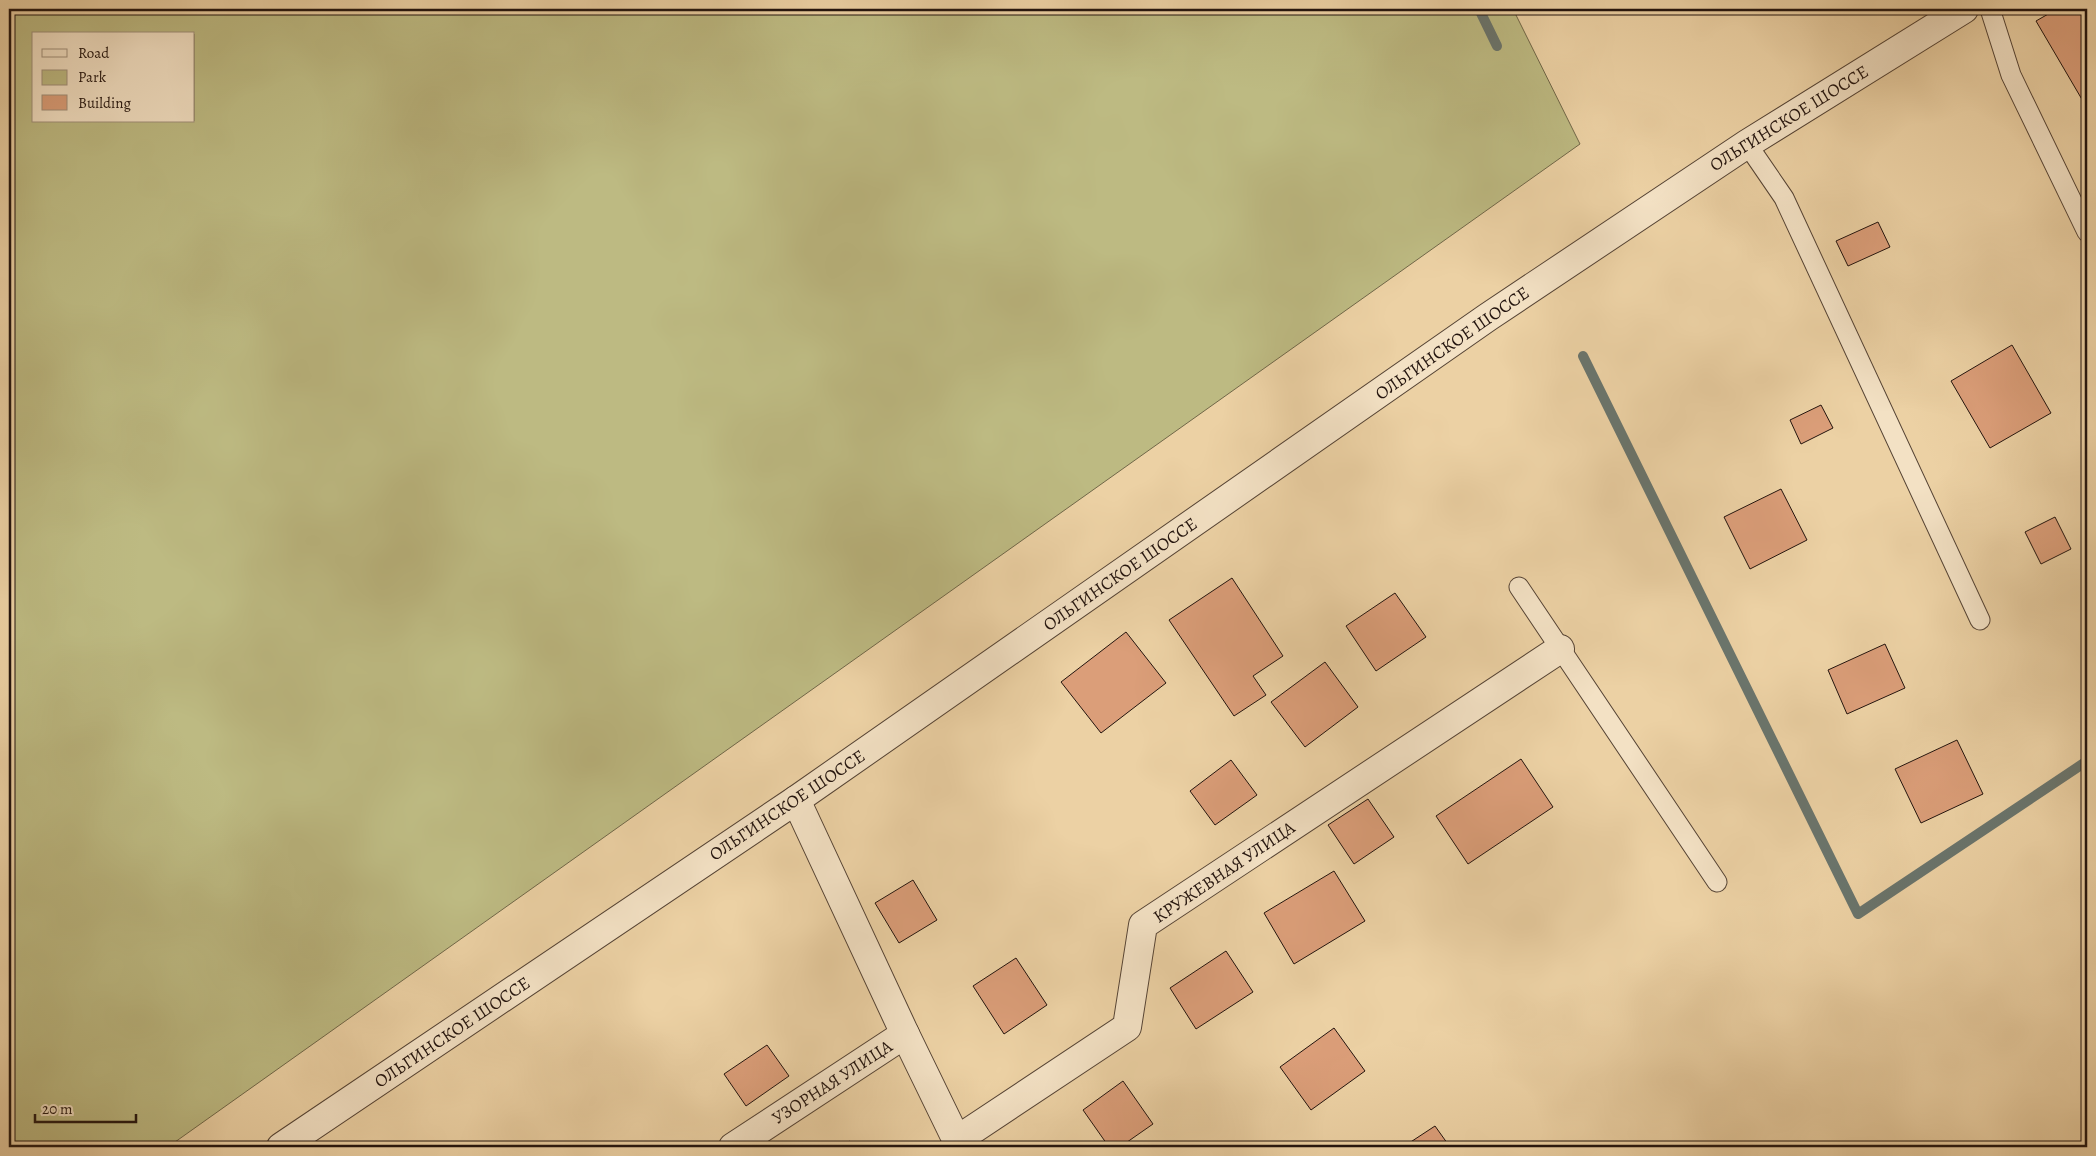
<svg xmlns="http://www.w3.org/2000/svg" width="2096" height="1156" viewBox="0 0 2096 1156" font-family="Alegreya,serif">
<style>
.green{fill:#bdba82;stroke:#706748;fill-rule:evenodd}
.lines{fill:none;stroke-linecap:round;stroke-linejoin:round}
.stream{stroke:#6a756d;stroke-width:10}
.building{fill:#db9e79;stroke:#23140e}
.lane-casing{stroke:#554334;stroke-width:21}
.street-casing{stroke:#554334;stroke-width:30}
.lane{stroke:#f3e1c4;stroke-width:19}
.street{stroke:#f3e1c4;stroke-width:28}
.labels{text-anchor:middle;stroke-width:4;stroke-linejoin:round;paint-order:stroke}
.street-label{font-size:18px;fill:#23140e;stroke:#f3e1c4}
</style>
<rect width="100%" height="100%" fill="#ecd1a4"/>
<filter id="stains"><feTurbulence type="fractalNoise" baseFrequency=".004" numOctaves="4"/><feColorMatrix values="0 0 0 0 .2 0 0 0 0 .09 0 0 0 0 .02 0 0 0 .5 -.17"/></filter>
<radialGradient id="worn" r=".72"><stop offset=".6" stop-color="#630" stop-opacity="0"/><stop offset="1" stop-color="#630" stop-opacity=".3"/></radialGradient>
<!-- green -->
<path class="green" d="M 9,9 L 1513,9 L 1580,144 L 168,1147 L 9,1147 ZM 34,34 L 194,34 L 194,121 L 34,121 Z"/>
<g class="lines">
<!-- stream -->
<g class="stream">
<polyline points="1479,9 1497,46"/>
<polyline points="1583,356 1858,914 2087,761"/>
</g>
</g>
<!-- building -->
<g class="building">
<polygon points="2057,9 2087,9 2087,108 2036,21"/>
<polygon points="1878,222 1890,247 1848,266 1836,241"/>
<polygon points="2012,345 2051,413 1990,448 1951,381"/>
<polygon points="1821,405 1833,428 1801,444 1790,420"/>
<polygon points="1781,489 1807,540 1750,569 1724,517"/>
<polygon points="2055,517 2071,549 2041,564 2025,532"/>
<polygon points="1232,578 1283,656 1253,676 1266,695 1234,716 1169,620"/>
<polygon points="1395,593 1426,637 1376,671 1346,626"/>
<polygon points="1126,632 1166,683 1101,733 1061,682"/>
<polygon points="1885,644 1905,688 1847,714 1828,670"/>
<polygon points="1325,662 1358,707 1305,747 1271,702"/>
<polygon points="1957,740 1983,794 1921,823 1895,769"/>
<polygon points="1521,759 1553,807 1468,864 1436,816"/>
<polygon points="1231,760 1257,795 1215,825 1190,791"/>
<polygon points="1368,799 1394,837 1354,864 1328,825"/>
<polygon points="1334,871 1365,921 1294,964 1264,913"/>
<polygon points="913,880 937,920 899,943 875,903"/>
<polygon points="1226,951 1253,992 1196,1029 1170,988"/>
<polygon points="1016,958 1047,1005 1004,1034 973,986"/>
<polygon points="1334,1028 1365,1071 1311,1110 1280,1067"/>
<polygon points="767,1045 789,1076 746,1106 724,1074"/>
<polygon points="1123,1081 1153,1124 1120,1147 1109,1147 1083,1110"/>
<polygon points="1435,1126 1450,1147 1403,1147"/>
<polygon points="850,1141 855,1147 841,1147"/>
</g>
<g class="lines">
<defs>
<g id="lane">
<polyline points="1990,9 2011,75 2087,232"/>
<polyline points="1747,144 1784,198 1980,620"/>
<polyline points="1519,587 1717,882"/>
</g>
<g id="street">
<polyline points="796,800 905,1034 960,1147"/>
<polyline points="957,1140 1127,1027 1143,925 1560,649"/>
<polyline points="281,1147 796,800 1488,317 1747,144 1964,9"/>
<polyline points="733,1147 905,1034"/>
</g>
</defs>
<!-- lane casing -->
<use href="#lane" class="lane-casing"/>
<!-- street casing -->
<use href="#street" class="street-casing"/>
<!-- lane -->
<use href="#lane" class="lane"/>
<!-- street -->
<use href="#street" class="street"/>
</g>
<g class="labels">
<!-- street labels -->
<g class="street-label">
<text transform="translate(1789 118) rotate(-32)" y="6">ОЛЬГИНСКОЕ ШОССЕ</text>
<text transform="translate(1452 343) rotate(-35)" y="6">ОЛЬГИНСКОЕ ШОССЕ</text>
<text transform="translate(1120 574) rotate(-35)" y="6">ОЛЬГИНСКОЕ ШОССЕ</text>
<text transform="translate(787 805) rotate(-34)" y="6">ОЛЬГИНСКОЕ ШОССЕ</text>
<text transform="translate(1224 872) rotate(-34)" y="6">КРУЖЕВНАЯ УЛИЦА</text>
<text transform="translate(452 1032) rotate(-34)" y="6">ОЛЬГИНСКОЕ ШОССЕ</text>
<text transform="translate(832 1082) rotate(-33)" y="6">УЗОРНАЯ УЛИЦА</text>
</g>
</g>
<!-- margin -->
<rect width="2096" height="1156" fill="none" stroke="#ecd1a4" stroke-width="30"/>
<rect x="10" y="10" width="2076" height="1136" fill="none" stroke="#23140e" stroke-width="2.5"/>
<rect x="15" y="15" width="2066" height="1126" fill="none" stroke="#23140e"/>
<!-- legend -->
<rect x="32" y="32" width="162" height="90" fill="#f3e1c4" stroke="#a08f7b"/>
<rect x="42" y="49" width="25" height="8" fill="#f3e1c4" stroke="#a08f7b"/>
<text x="78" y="58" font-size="15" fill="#23140e">Road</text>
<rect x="42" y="70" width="25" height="15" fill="#bdba82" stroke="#a08f7b"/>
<text x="78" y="82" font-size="15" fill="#23140e">Park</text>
<rect x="42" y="95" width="25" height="15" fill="#db9e79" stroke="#a08f7b"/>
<text x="78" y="108" font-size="15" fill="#23140e">Building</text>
<!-- scale -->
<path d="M35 1114v8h101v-8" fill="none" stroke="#23140e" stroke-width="2.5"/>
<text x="42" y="1114" font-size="15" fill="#23140e" stroke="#f3e1c4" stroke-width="4" paint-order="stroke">20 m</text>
<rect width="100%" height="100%" filter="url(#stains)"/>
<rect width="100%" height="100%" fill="url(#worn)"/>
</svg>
